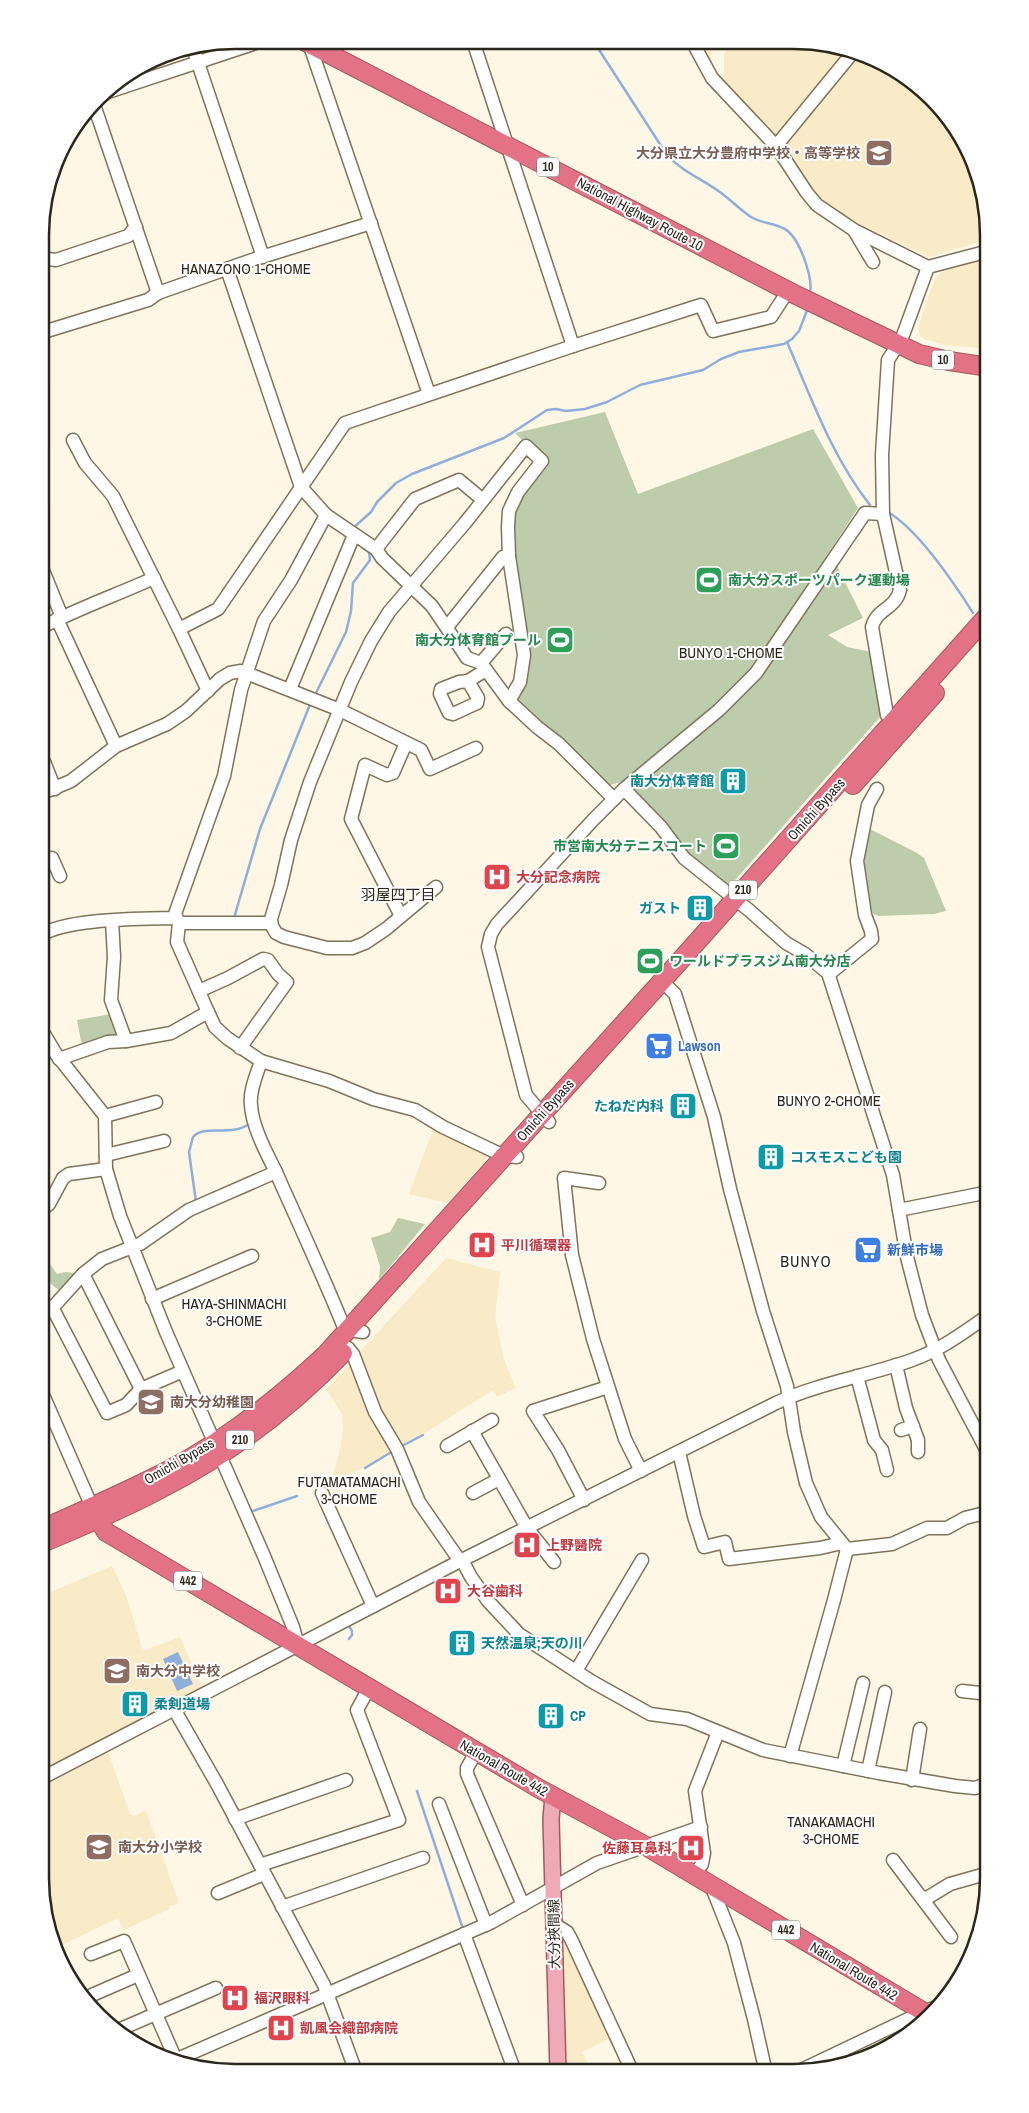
<svg xmlns="http://www.w3.org/2000/svg" width="1029" height="2113" viewBox="0 0 1029 2113" font-family="'Archivo Narrow','Noto Sans JP',sans-serif">
<style>
.built{fill:#f9ebc7}
.green{fill:#bdccaa}
.water{fill:#8fafdb}
.lines{fill:none;stroke-linecap:round;stroke-linejoin:round}
.stream{stroke:#8fafdb;stroke-width:2.5}
.minor-casing{stroke:#7e745b;stroke-width:15}
.major-casing{stroke:#a35862;stroke-width:18}
.highway-casing{stroke:#a35862;stroke-width:20}
.minor{stroke:#fff;stroke-width:12}
.major{stroke:#eeaab7;stroke-width:15}
.highway{stroke:#e37287;stroke-width:18}
.labels{text-anchor:middle;stroke-width:4;stroke-linejoin:round;paint-order:stroke}
.shield{fill:#fff;stroke:#6b6860;stroke-width:1}
.shield-label{font-size:12px;font-weight:bold;fill:#2b271c}
.education-label{font-size:14px;font-weight:bold;fill:#785e54;stroke:#fff;text-anchor:start}
.street-label{font-size:14px;fill:#2b271c;stroke:#fff}
.leisure-label{font-size:14px;font-weight:bold;fill:#27864d;stroke:#fff;text-anchor:start}
.culture-label{font-size:14px;font-weight:bold;fill:#0d838f;stroke:#fff;text-anchor:start}
.health-label{font-size:14px;font-weight:bold;fill:#be3a42;stroke:#fff;text-anchor:start}
.shop-label{font-size:14px;font-weight:bold;fill:#366cbe;stroke:#fff;text-anchor:start}
.neighbourhood-label{font-size:15px;fill:#2b271c;stroke:#fff}
.quarter-label{font-size:16px;letter-spacing:1px;fill:#2b271c;stroke:#fff}
.rim{fill:none;stroke:#2b271c;stroke-width:2.5}
</style>
<rect width="100%" height="100%" fill="#fef7e6"/>
<!-- built -->
<g class="built">
<polygon points="698,43 832,44 850,50 776,136 724,82 724,53 727,50 726,45 712,45 711,67"/>
<polygon points="860,53 880,60 922,88 956,126 979,173 989,239 930,257 847,218 825,204 813,190 787,152 787,145"/>
<polygon points="989,256 989,349 945,345 924,339 920,336 918,328 932,286 938,275 950,268"/>
<polygon points="432,1125 487,1151 486,1160 448,1203 409,1194 432,1132"/>
<polygon points="446,1258 500,1272 495,1317 504,1360 516,1388 497,1397 493,1390 425,1433 397,1447 356,1356"/>
<polygon points="354,1360 394,1448 363,1468 330,1483 339,1454 343,1429 342,1414 326,1389"/>
<polygon points="112,1566 127,1598 143,1651 180,1637 203,1690 40,1773 40,1588 43,1587 46,1594"/>
<polygon points="108,1752 130,1814 134,1816 146,1810 179,1903 170,1906 169,1909 124,1930 118,1918 54,1949 50,1940 40,1878 40,1786"/>
<polygon points="569,1944 613,2037 582,2052 592,2072 565,2072 562,1946"/>
</g>
<!-- green -->
<g class="green">
<polygon points="605,412 638,494 813,429 858,508 826,557 836,564 863,618 828,635 847,647 872,652 882,715 728,888 687,855 664,824 623,781 608,786 515,701 523,685 510,527 520,492 544,461 515,433"/>
<polygon points="868,828 917,853 924,858 946,911 934,914 878,916 870,912 862,861"/>
<polygon points="111,1014 123,1038 82,1046 77,1020"/>
<polygon points="398,1218 425,1224 379,1280 380,1266 371,1238 390,1232"/>
<polygon points="50,1264 57,1274 65,1272 75,1273 60,1291 51,1284 41,1270"/>
</g>
<!-- water -->
<polygon class="water" points="178,1652 193,1684 177,1691 163,1659"/>
<g class="lines">
<!-- stream -->
<g class="stream">
<path d="M 594,42 L 665,152 C 679,170 698,177 717,190 C 729,198 739,209 751,217 C 761,223 773,223 783,228 C 799,235 813,277 810,293"/>
<path d="M 787,342 C 811,397 832,457 870,505"/>
<path d="M 888,512 C 918,530 954,583 973,613"/>
<polyline points="352,529 371,512 377,502 396,483 412,474 504,438 547,410 556,409 566,411 585,409 607,402 640,385 703,370 721,359 739,352 784,344 792,339 799,331 808,308"/>
<polyline points="315,695 346,632 351,611 353,583 370,560 369,552 363,548"/>
<polyline points="234,918 260,829 311,702"/>
<path d="M 196,1202 L 189,1152 L 193,1137 C 204,1124 231,1137 249,1124"/>
<polyline points="179,1224 190,1216"/>
<polyline points="400,1447 423,1435"/>
<polyline points="365,1468 393,1451"/>
<polyline points="250,1512 297,1496"/>
<polyline points="349,1639 352,1635 352,1631 349,1626"/>
<polyline points="417,1791 463,1929"/>
</g>
<defs>
<g id="minor">
<polyline points="308,40 429,394"/>
<polyline points="480,42 474,44 573,346"/>
<polyline points="693,43 712,78 776,146 807,193 817,205 854,230 928,267"/>
<polyline points="193,48 263,257"/>
<polyline points="102,94 265,40"/>
<polyline points="94,105 158,293"/>
<polyline points="776,146 854,51"/>
<polyline points="855,232 873,262"/>
<polyline points="40,258 56,260 128,236 136,227"/>
<polyline points="227,269 301,487 326,515 376,549 382,558 432,606 467,658 481,663 509,701"/>
<polyline points="40,285 40,282"/>
<polyline points="40,333 148,300 158,293 255,259 371,223"/>
<polyline points="73,440 85,463 113,496 179,629"/>
<polyline points="376,549 415,499 459,480 483,500"/>
<polyline points="40,563 62,617"/>
<polyline points="57,619 116,746"/>
<polyline points="447,627 503,557 509,556"/>
<path d="M 40,628 C 77,609 116,595 154,578"/>
<polyline points="481,663 506,634"/>
<polyline points="468,681 459,682 441,689 440,694 449,713 453,714 477,703 478,698 468,681 486,670"/>
<polyline points="290,689 354,535"/>
<polyline points="208,691 179,629 218,609 345,423 573,346 701,305 713,331 771,317 788,291"/>
<path d="M 894,721 L 887,715 L 872,627 C 877,608 895,610 900,590 L 883,514 L 882,455 L 888,360 L 902,338 L 928,267 L 989,251"/>
<polyline points="40,752 55,789"/>
<polyline points="624,789 719,710 756,673 865,513 883,514"/>
<polyline points="40,794 71,781 116,746 167,724 186,711 220,679 230,673 241,671 340,710 421,750 430,769 476,748"/>
<polyline points="40,862 52,858 60,876"/>
<polyline points="436,887 386,929 365,943 352,948 327,948 284,937 276,933 272,926 271,919 281,885 291,840 310,782 351,682 371,641 389,612 465,523 526,446 542,461 518,492 509,511 508,527 509,556 524,655 520,682 509,701 537,727 559,744 614,799"/>
<polyline points="401,916 351,819 365,765 387,775 393,773 406,743"/>
<polyline points="112,921 114,957 111,1000 126,1041"/>
<polyline points="179,923 177,942 208,1012"/>
<polyline points="271,923 179,923 175,914 224,776 241,690 264,621 291,580 326,515"/>
<path d="M 40,936 C 65,918 143,919 175,918"/>
<polyline points="829,974 872,939 871,931 865,915 857,861 868,805 877,789"/>
<polyline points="662,981 675,994 714,1117 730,1189 763,1311 787,1386 794,1432 806,1483 821,1517 847,1549 892,1544 927,1528 947,1528 965,1518 989,1512"/>
<polyline points="199,991 228,978 263,959 268,960 278,974 287,982 240,1048"/>
<polyline points="40,1027 56,1054 105,1116 106,1169 120,1216 166,1332 264,1556 293,1627 298,1645"/>
<polyline points="59,1059 108,1042 126,1041 171,1033 208,1012 215,1027 227,1038 261,1061 329,1081 373,1099 415,1110 443,1127 504,1156 517,1157"/>
<path d="M 261,1061 C 257,1074 249,1091 251,1105 C 252,1126 266,1152 275,1170 C 298,1222 322,1273 343,1325 L 349,1330 L 363,1332"/>
<polyline points="105,1116 156,1102"/>
<polyline points="549,1122 526,1095 488,947 491,934 497,924 593,820 624,789 661,827 684,858 750,911 786,943 805,954 828,973 893,1175 907,1257 922,1315 939,1360 989,1455"/>
<polyline points="106,1155 164,1141"/>
<polyline points="599,1183 564,1178 572,1255 593,1339 625,1439 641,1471"/>
<polyline points="899,1210 989,1192"/>
<polyline points="40,1211 49,1204 63,1178 69,1174 106,1169"/>
<polyline points="83,1274 141,1389"/>
<polyline points="152,1299 252,1256"/>
<polyline points="52,1307 107,1413 126,1405 141,1389 183,1371"/>
<polyline points="40,1317 55,1305 83,1274 102,1259 140,1244 189,1210 276,1172"/>
<polyline points="338,1344 348,1348 353,1354 375,1412 397,1449 419,1502 460,1561"/>
<polyline points="896,1365 906,1408 918,1440 918,1452"/>
<polyline points="857,1376 874,1440 882,1450 887,1470"/>
<polyline points="40,1388 92,1507"/>
<polyline points="901,1430 913,1426"/>
<polyline points="472,1431 527,1528 554,1562"/>
<polyline points="447,1446 492,1420"/>
<polyline points="679,1452 694,1516 704,1547 725,1542 729,1559 820,1548 842,1543"/>
<polyline points="322,1493 373,1606"/>
<polyline points="473,1493 499,1479"/>
<polyline points="584,1500 558,1450 533,1411 608,1387"/>
<polyline points="462,1560 471,1577 488,1601 519,1634 591,1681 650,1714 687,1719 763,1750 879,1773 955,1786 975,1788 989,1783"/>
<polyline points="576,1671 642,1560"/>
<polyline points="962,1691 989,1694"/>
<polyline points="174,1709 217,1784 324,1985 356,2072"/>
<polyline points="476,1752 467,1768 467,1774 523,1905"/>
<polyline points="790,1756 834,1600 847,1549"/>
<polyline points="843,1766 863,1683"/>
<polyline points="868,1771 885,1692"/>
<path d="M 40,1779 L 462,1560 L 776,1403 C 819,1383 867,1376 912,1360 C 941,1350 964,1332 989,1315"/>
<polyline points="912,1780 920,1729"/>
<polyline points="988,1784 989,1761"/>
<polyline points="439,1804 486,1925"/>
<polyline points="235,1819 346,1780"/>
<polyline points="893,1860 951,1937"/>
<polyline points="260,1865 399,1820 357,1710 369,1688"/>
<polyline points="694,1875 702,1864 704,1853 695,1791 718,1732"/>
<polyline points="711,1885 734,1943 754,2019 766,2073"/>
<polyline points="218,1893 264,1874"/>
<polyline points="921,1897 927,1898 950,1884 989,1873"/>
<polyline points="282,1907 423,1858"/>
<polyline points="554,1924 567,1932 571,1939 633,2073"/>
<polyline points="464,1934 515,2072"/>
<polyline points="91,1954 124,1941 176,2060"/>
<polyline points="92,1995 138,1975"/>
<polyline points="116,2031 216,1988"/>
<polyline points="173,2061 492,1922 597,1863 701,1827"/>
<polyline points="795,2073 923,2012 939,2006"/>
</g>
<polyline id="major" points="553,1796 551,1819 558,2072"/>
<g id="highway">
<polyline points="302,40 794,294 919,354 949,361 989,367"/>
<polyline points="853,785 935,693"/>
<polyline points="92,1508 106,1532 538,1788 644,1845 929,2015"/>
<path d="M 40,1530 C 83,1511 126,1492 167,1471 C 225,1441 279,1398 326,1354 L 662,981 L 989,614"/>
<path d="M 40,1544 C 82,1526 124,1509 164,1487 C 231,1453 291,1407 343,1353"/>
</g>
</defs>
<!-- minor casing -->
<use href="#minor" class="minor-casing"/>
<!-- major casing -->
<use href="#major" class="major-casing"/>
<!-- highway casing -->
<use href="#highway" class="highway-casing"/>
<!-- minor -->
<use href="#minor" class="minor"/>
<!-- major -->
<use href="#major" class="major"/>
<!-- highway -->
<use href="#highway" class="highway"/>
</g>
<!-- icons -->
<defs>
<symbol id="school-square" viewBox="-11 -11 22 22"><rect x="-9" y="-9" width="18" height="18" rx="4" fill="#8d6e63" stroke="#fff"/><path d="M0-5L7-2L0 1L-7-2ZM-4 1L0 2.5L4 1V4Q0 6-4 4Z" fill="#fff"/></symbol>
<symbol id="stadium-square" viewBox="-11 -11 22 22"><rect x="-9" y="-9" width="18" height="18" rx="4" fill="#2e9e5b" stroke="#fff"/><path d="M0-5a6.5 5 0 1 0 0 10a6.5 5 0 1 0 0-10ZM-3.5-1.8h7v3.6h-7Z" fill="#fff"/></symbol>
<symbol id="building-square" viewBox="-11 -11 22 22"><rect x="-9" y="-9" width="18" height="18" rx="4" fill="#0f9aa8" stroke="#fff"/><path d="M-4-6H4V6H1V3H-1V6H-4ZM-2.5-4.3h1.7v1.8h-1.7ZM.8-4.3h1.7v1.8H.8ZM-2.5-1h1.7V.8h-1.7ZM.8-1h1.7V.8H.8Z" fill="#fff"/></symbol>
<symbol id="hospital-square" viewBox="-11 -11 22 22"><rect x="-9" y="-9" width="18" height="18" rx="4" fill="#e0444e" stroke="#fff"/><path d="M-5-5h3v3.5h4V-5h3V5h-3V1.5h-4V5h-3Z" fill="#fff"/></symbol>
<symbol id="supermarket-square" viewBox="-11 -11 22 22"><rect x="-9" y="-9" width="18" height="18" rx="4" fill="#3f7fe0" stroke="#fff"/><path d="M-6-5.5h2.5l.6 2H6L4.5 2H-2.5L-4.4-4H-6ZM-1.5 3.2a1.3 1.3 0 1 0 .1 0ZM3 3.2a1.3 1.3 0 1 0 .1 0Z" fill="#fff"/></symbol>
</defs>
<g fill-rule="evenodd">
<use href="#school-square" x="863" y="137" width="32" height="32"/>
<use href="#stadium-square" x="693" y="564" width="32" height="32"/>
<use href="#stadium-square" x="544" y="624" width="32" height="32"/>
<use href="#building-square" x="717" y="765" width="32" height="32"/>
<use href="#stadium-square" x="710" y="830" width="32" height="32"/>
<use href="#hospital-square" x="481" y="861" width="32" height="32"/>
<use href="#building-square" x="684" y="892" width="32" height="32"/>
<use href="#stadium-square" x="634" y="945" width="32" height="32"/>
<use href="#supermarket-square" x="643" y="1030" width="32" height="32"/>
<use href="#building-square" x="667" y="1090" width="32" height="32"/>
<use href="#building-square" x="755" y="1141" width="32" height="32"/>
<use href="#hospital-square" x="466" y="1229" width="32" height="32"/>
<use href="#supermarket-square" x="852" y="1234" width="32" height="32"/>
<use href="#school-square" x="135" y="1386" width="32" height="32"/>
<use href="#hospital-square" x="511" y="1529" width="32" height="32"/>
<use href="#hospital-square" x="432" y="1575" width="32" height="32"/>
<use href="#building-square" x="446" y="1627" width="32" height="32"/>
<use href="#school-square" x="101" y="1655" width="32" height="32"/>
<use href="#building-square" x="119" y="1688" width="32" height="32"/>
<use href="#building-square" x="535" y="1700" width="32" height="32"/>
<use href="#school-square" x="83" y="1831" width="32" height="32"/>
<use href="#hospital-square" x="675" y="1832" width="32" height="32"/>
<use href="#hospital-square" x="219" y="1982" width="32" height="32"/>
<use href="#hospital-square" x="265" y="2012" width="32" height="32"/>
</g>
<g class="labels">
<!-- shield labels -->
<g class="shield">
<rect x="537" y="157.5" width="22" height="19" rx="4"/>
<rect x="932" y="350.5" width="22" height="19" rx="4"/>
<rect x="729" y="880.5" width="28" height="19" rx="4"/>
<rect x="226" y="1430.5" width="28" height="19" rx="4"/>
<rect x="174" y="1571.5" width="28" height="19" rx="4"/>
<rect x="772" y="1920.5" width="28" height="19" rx="4"/>
</g>
<g class="shield-label">
<text x="548" y="171">10</text>
<text x="943" y="364">10</text>
<text x="743" y="894">210</text>
<text x="240" y="1444">210</text>
<text x="188" y="1585">442</text>
<text x="786" y="1934">442</text>
</g>
<!-- education labels -->
<g class="education-label">
<text x="860" y="158" text-anchor="end">大分県立大分豊府中学校・高等学校</text>
<text x="170" y="1407">南大分幼稚園</text>
<text x="136" y="1676">南大分中学校</text>
<text x="118" y="1852">南大分小学校</text>
</g>
<!-- street labels -->
<g class="street-label">
<text transform="translate(640 214) rotate(28)" y="5">National Highway Route 10</text>
<text transform="translate(816 809) rotate(-48)" y="5">Omichi Bypass</text>
<text transform="translate(545 1110) rotate(-48)" y="5">Omichi Bypass</text>
<text transform="translate(179 1461) rotate(-30)" y="5">Omichi Bypass</text>
<text transform="translate(504 1768) rotate(30)" y="5">National Route 442</text>
<text transform="translate(554 1934) rotate(-91)" y="5">大分挾間線</text>
<text transform="translate(854 1971) rotate(31)" y="5">National Route 442</text>
</g>
<!-- leisure labels -->
<g class="leisure-label">
<text x="728" y="585">南大分スポーツパーク運動場</text>
<text x="541" y="645" text-anchor="end">南大分体育館プール</text>
<text x="707" y="851" text-anchor="end">市営南大分テニスコート</text>
<text x="669" y="966">ワールドプラスジム南大分店</text>
</g>
<!-- culture labels -->
<g class="culture-label">
<text x="714" y="786" text-anchor="end">南大分体育館</text>
<text x="681" y="913" text-anchor="end">ガスト</text>
<text x="664" y="1111" text-anchor="end">たねだ内科</text>
<text x="790" y="1162">コスモスこども園</text>
<text x="481" y="1648">天然温泉;天の川</text>
<text x="154" y="1709">柔剣道場</text>
<text x="570" y="1721">CP</text>
</g>
<!-- health labels -->
<g class="health-label">
<text x="516" y="882">大分記念病院</text>
<text x="501" y="1250">平川循環器</text>
<text x="546" y="1550">上野醫院</text>
<text x="467" y="1596">大谷歯科</text>
<text x="672" y="1853" text-anchor="end">佐藤耳鼻科</text>
<text x="254" y="2003">福沢眼科</text>
<text x="300" y="2033">凱風会織部病院</text>
</g>
<!-- shop labels -->
<g class="shop-label">
<text x="678" y="1051">Lawson</text>
<text x="887" y="1255">新鮮市場</text>
</g>
<!-- neighbourhood labels -->
<g class="neighbourhood-label">
<text x="246" y="274">HANAZONO 1-CHOME</text>
<text x="731" y="658">BUNYO 1-CHOME</text>
<text x="398" y="900">羽屋四丁目</text>
<text x="829" y="1106">BUNYO 2-CHOME</text>
<text x="234" y="1309">HAYA-SHINMACHI<tspan x="234" dy="17">3-CHOME</tspan></text>
<text x="349" y="1487">FUTAMATAMACHI<tspan x="349" dy="17">3-CHOME</tspan></text>
<text x="831" y="1827">TANAKAMACHI<tspan x="831" dy="17">3-CHOME</tspan></text>
</g>
<!-- quarter labels -->
<g class="quarter-label">
<text x="806" y="1267">BUNYO</text>
</g>
</g>
<!-- crop -->
<path d="M0 0H1029V2113H0ZM235 49H794A186 186 0 0 1 980 235V1878A186 186 0 0 1 794 2064H235A186 186 0 0 1 49 1878V235A186 186 0 0 1 235 49Z" fill="#fff" fill-rule="evenodd"/>
<path class="rim" d="M235 49H794A186 186 0 0 1 980 235V1878A186 186 0 0 1 794 2064H235A186 186 0 0 1 49 1878V235A186 186 0 0 1 235 49Z"/>
</svg>
